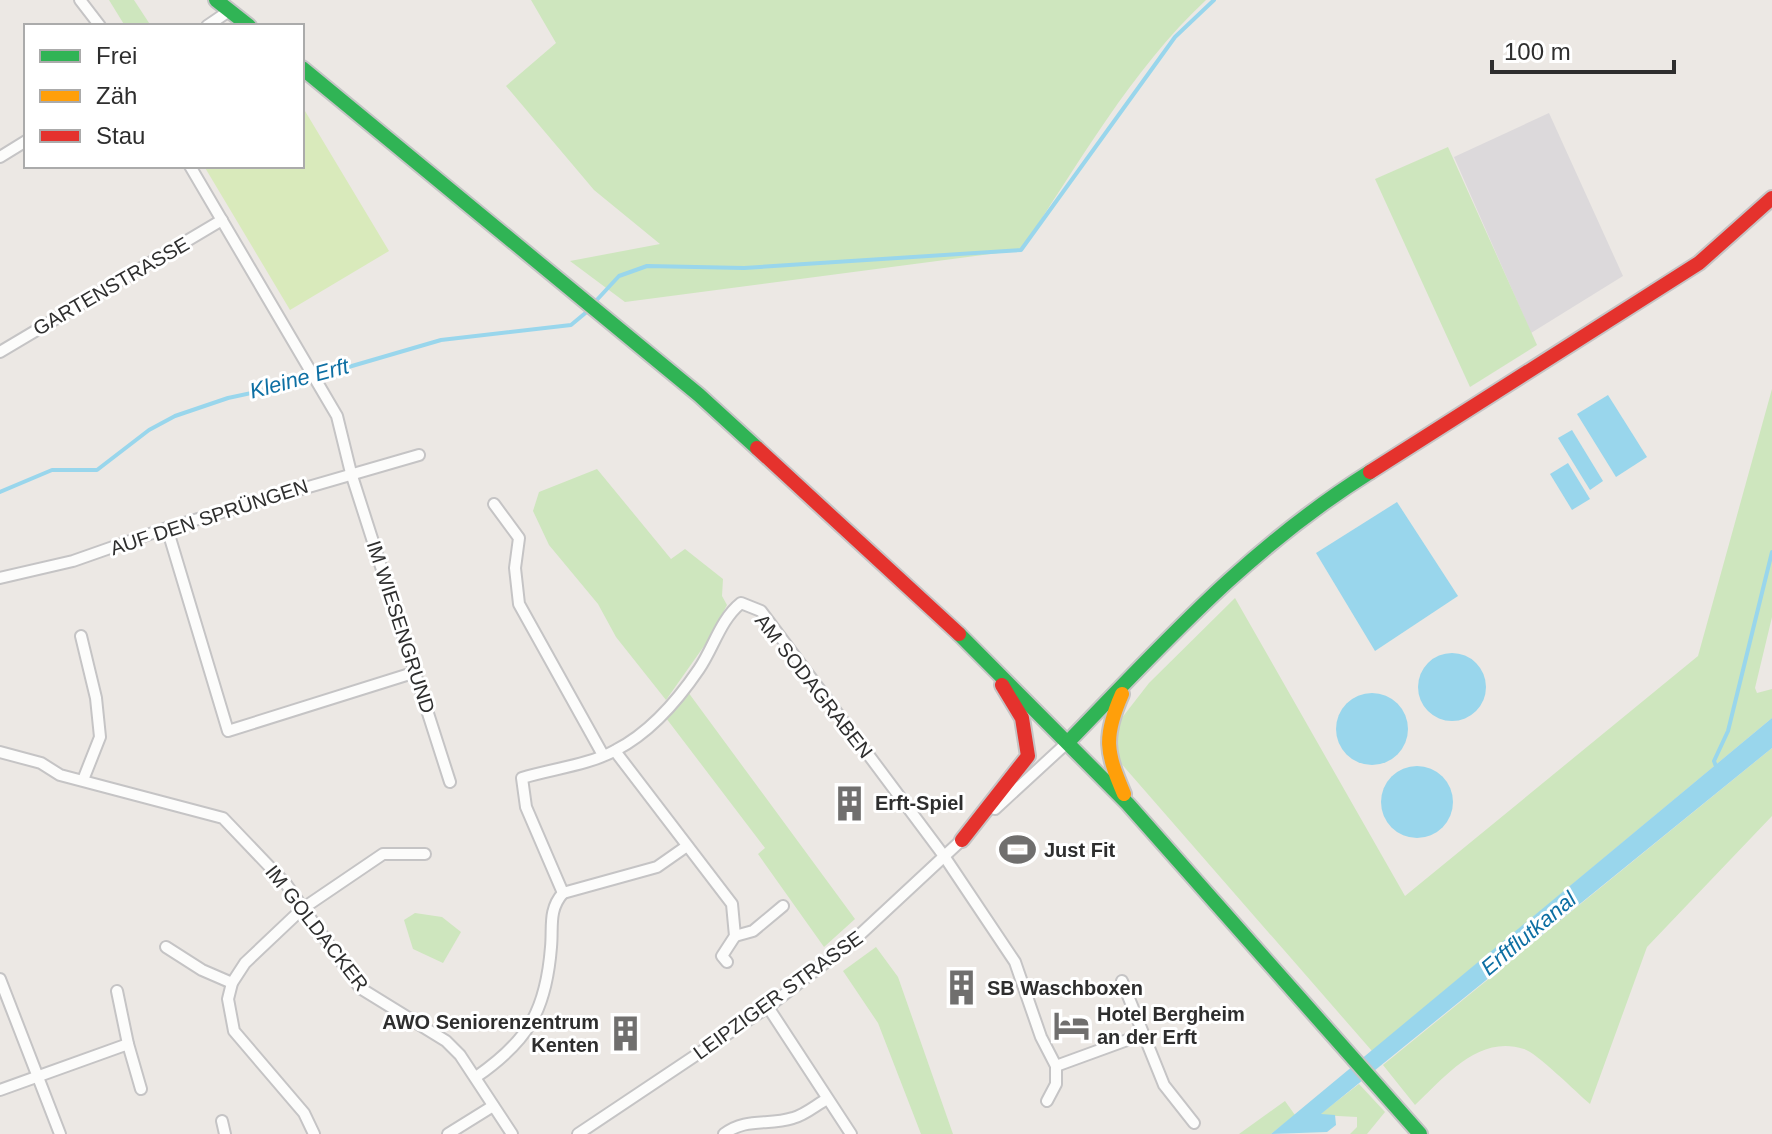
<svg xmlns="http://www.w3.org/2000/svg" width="1772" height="1134" viewBox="0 0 1772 1134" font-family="Helvetica,sans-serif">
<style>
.industrial{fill:#dcd9db}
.green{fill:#cee6be}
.pitch{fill:#d9eabb}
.water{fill:#99d6ec}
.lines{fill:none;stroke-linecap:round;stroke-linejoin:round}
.stream{stroke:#99d6ec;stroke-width:4}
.street-casing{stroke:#c5c4c5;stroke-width:14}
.fast-casing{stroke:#c5c4c5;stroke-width:18}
.slow-casing{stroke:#c5c4c5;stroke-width:18}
.jam-casing{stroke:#c5c4c5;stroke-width:18}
.street{stroke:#fcfcfb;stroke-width:10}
.fast{stroke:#30b455;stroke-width:14}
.slow{stroke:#ff9f0a;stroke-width:14}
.jam{stroke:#e5322d;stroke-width:14}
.labels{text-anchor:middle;stroke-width:6;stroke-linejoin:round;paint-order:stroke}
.street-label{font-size:20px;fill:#2e2e2e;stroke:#fff}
.poi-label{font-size:20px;font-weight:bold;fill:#2e2e2e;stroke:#fff;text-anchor:start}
.water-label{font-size:22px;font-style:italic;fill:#0d6fa3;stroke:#fff}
</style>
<rect width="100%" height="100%" fill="#ece8e4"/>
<!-- industrial -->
<polygon class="industrial" points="1549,113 1623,276 1531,333 1454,157"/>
<!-- green -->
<g class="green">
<polygon points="109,0 134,0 151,26 125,26"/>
<path d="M 531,0 L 1206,0 C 1131,70 1078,165 1021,250 L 625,302 L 570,261 L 660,244 L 594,190 L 506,86 L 556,43 Z"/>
<polygon points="1448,147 1537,345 1470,387 1375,179"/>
<polygon points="1772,389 1772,617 1755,688 1757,693 1772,689 1772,718 1372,1051 1112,753 1121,719 1149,683 1235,598 1405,896 1698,656"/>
<polygon points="597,469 671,559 685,549 723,579 722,596 727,605 709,639 666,700 616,637 598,604 549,545 533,511 539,492"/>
<polygon points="688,692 855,919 824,947 758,854 765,848 666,718"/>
<path d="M 1772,748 L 1772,816 L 1647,947 L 1590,1104 C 1577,1093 1537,1053 1524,1049 C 1478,1034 1444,1078 1415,1105 L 1383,1065 Z"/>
<polygon points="415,913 442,917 461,932 443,963 413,949 404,920"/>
<polygon points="876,947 898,977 953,1134 921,1134 878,1023 843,971"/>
<polygon points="1359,1084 1385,1112 1367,1134 1350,1134 1357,1127 1357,1117 1319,1115"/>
<polygon points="1285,1101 1295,1115 1271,1134 1239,1134"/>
</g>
<!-- pitch -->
<polygon class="pitch" points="302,106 389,251 290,310 204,166 302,166"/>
<!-- water -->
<g class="water">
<polygon points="1608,395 1647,457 1616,477 1577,414"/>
<polygon points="1572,430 1603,481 1590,490 1558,438"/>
<polygon points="1568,463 1590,499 1572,510 1550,474"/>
<polygon points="1397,502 1458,596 1375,651 1316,553"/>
<circle cx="1452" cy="687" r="34"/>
<circle cx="1372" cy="729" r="36"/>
<polygon points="1772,718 1772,748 1321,1114 1335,1115 1336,1125 1327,1132 1271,1134"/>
<circle cx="1417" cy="802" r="36"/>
</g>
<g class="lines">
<!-- stream -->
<g class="stream">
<polyline points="594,303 619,276 647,266 744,268 1021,250 1175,37 1214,0"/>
<polyline points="0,492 52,470 97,470 149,430 175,416 228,398 280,387 441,340 571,325 589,310"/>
<polyline points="1717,769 1714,761 1728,731 1772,552"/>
</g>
<defs>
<g id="street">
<polyline points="80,0 100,26"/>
<polyline points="207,26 229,11"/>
<polyline points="0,157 26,141"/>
<polyline points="190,166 337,416 351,473 450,782"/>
<polyline points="0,352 222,220"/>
<polyline points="494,504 519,538 515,568 519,604 603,755"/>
<polyline points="167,528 228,731 416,672"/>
<polyline points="0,578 73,561 167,528 419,455"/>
<polyline points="81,636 96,698 100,737 83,780"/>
<polyline points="615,751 732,904 735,936 722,956 727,962"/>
<polyline points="0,752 41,763 60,775 223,818 286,884 360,988 446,1041 460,1055 512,1134"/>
<polyline points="995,809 1069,741"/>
<path d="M 563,893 L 526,807 L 522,778 C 551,769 589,765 616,750 C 649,733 678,700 699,669 C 714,647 720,620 741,603 L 761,611 L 944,856 L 1015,962 L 1041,1037 L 1056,1066 L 1056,1084 L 1047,1101"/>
<polyline points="563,893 657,867 687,846"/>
<polyline points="735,936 753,931 783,906"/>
<polyline points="166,947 202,970 232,983"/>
<polyline points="0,979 60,1134"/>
<polyline points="1122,981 1164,1085 1194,1123"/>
<polyline points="117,991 128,1044"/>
<polyline points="768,1007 851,1134"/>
<polyline points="1056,1066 1141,1035"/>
<path d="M 476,1077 C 528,1041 546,1011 551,947 C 553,927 548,910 563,893"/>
<polyline points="0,1090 128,1044 141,1089"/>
<polyline points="222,1121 225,1134"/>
<polyline points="314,1134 304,1113 234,1031 228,999 232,983 245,963 302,909 383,854 425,854"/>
<polyline points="448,1134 493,1106"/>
<polyline points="578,1134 768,1007 852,942 966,836"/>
<path d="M 724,1134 C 746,1117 769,1126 793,1118 C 805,1115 816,1105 827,1099"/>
</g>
<g id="fast">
<polyline points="216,0 249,26"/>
<polyline points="302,68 699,395 757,448"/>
<polyline points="959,634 1128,804 1420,1134"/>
<path d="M 1069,741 C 1167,640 1249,548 1370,472"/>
</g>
<path id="slow" d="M 1122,694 C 1103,737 1106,752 1124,794"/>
<g id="jam">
<polyline points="757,448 959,634"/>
<polyline points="1370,472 1699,263 1772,198"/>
<polyline points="962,840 1028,756 1022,718 1002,685"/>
</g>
</defs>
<!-- street casing -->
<use href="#street" class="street-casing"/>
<!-- fast casing -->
<use href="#fast" class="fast-casing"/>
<!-- slow casing -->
<use href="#slow" class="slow-casing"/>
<!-- jam casing -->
<use href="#jam" class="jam-casing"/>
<!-- street -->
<use href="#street" class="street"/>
<!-- fast -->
<use href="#fast" class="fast"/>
<!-- slow -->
<use href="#slow" class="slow"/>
<!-- jam -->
<use href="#jam" class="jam"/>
</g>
<!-- icons -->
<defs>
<symbol id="building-bare" viewBox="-9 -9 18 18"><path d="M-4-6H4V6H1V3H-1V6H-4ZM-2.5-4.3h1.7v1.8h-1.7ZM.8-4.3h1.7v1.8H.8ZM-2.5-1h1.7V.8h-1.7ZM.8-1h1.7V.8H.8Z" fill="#706f6e" stroke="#fff" stroke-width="2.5" paint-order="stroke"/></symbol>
<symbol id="stadium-bare" viewBox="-9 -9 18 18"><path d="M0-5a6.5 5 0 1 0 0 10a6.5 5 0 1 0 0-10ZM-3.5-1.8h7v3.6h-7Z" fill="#706f6e" stroke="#fff" stroke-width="2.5" paint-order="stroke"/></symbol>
<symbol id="hotel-bare" viewBox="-9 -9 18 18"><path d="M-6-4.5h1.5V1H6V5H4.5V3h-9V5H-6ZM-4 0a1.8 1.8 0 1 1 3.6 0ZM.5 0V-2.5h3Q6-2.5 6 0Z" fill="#706f6e" stroke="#fff" stroke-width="2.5" paint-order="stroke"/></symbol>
</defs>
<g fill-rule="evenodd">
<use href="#building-bare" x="824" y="778" width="51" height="51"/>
<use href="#stadium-bare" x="992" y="824" width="51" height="51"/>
<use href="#building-bare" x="936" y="962" width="51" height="51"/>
<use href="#hotel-bare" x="1046" y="1000" width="51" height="51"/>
<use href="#building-bare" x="600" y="1008" width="51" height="51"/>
</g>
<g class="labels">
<!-- street labels -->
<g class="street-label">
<text transform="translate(111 286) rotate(-30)" y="7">GARTENSTRASSE</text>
<text transform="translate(209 517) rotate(-18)" y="7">AUF DEN SPRÜNGEN</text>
<text transform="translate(401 627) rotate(72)" y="7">IM WIESENGRUND</text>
<text transform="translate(814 686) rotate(52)" y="7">AM SODAGRABEN</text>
<text transform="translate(317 928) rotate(52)" y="7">IM GOLDACKER</text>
<text transform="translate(778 995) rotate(-36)" y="7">LEIPZIGER STRASSE</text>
</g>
<!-- poi labels -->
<g class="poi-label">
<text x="875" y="810">Erft-Spiel</text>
<text x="1044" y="857">Just Fit</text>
<text x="987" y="995">SB Waschboxen</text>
<text x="1097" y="1021">Hotel Bergheim<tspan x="1097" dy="23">an der Erft</tspan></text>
<text x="599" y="1029" text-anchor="end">AWO Seniorenzentrum<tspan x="599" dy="23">Kenten</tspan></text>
</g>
<!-- water labels -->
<g class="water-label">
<text transform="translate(299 378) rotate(-15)" y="8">Kleine Erft</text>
<text transform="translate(1528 933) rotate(-40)" y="8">Erftflutkanal</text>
</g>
</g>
<!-- legend -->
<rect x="24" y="24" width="280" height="144" fill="#ffffff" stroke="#ababab" stroke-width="2"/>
<rect x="40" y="50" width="40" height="12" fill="#30b455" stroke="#ababab" stroke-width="2"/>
<text x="96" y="64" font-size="24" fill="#2e2e2e">Frei</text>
<rect x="40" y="90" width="40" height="12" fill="#ff9f0a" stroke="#ababab" stroke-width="2"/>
<text x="96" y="104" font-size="24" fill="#2e2e2e">Zäh</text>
<rect x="40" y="130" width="40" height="12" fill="#e5322d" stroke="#ababab" stroke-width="2"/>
<text x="96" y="144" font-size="24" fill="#2e2e2e">Stau</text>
<!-- scale -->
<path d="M1492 60v12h182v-12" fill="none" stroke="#2e2e2e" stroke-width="4"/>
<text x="1504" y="60" font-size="24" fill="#2e2e2e" stroke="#ffffff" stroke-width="6" paint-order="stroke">100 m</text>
</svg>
